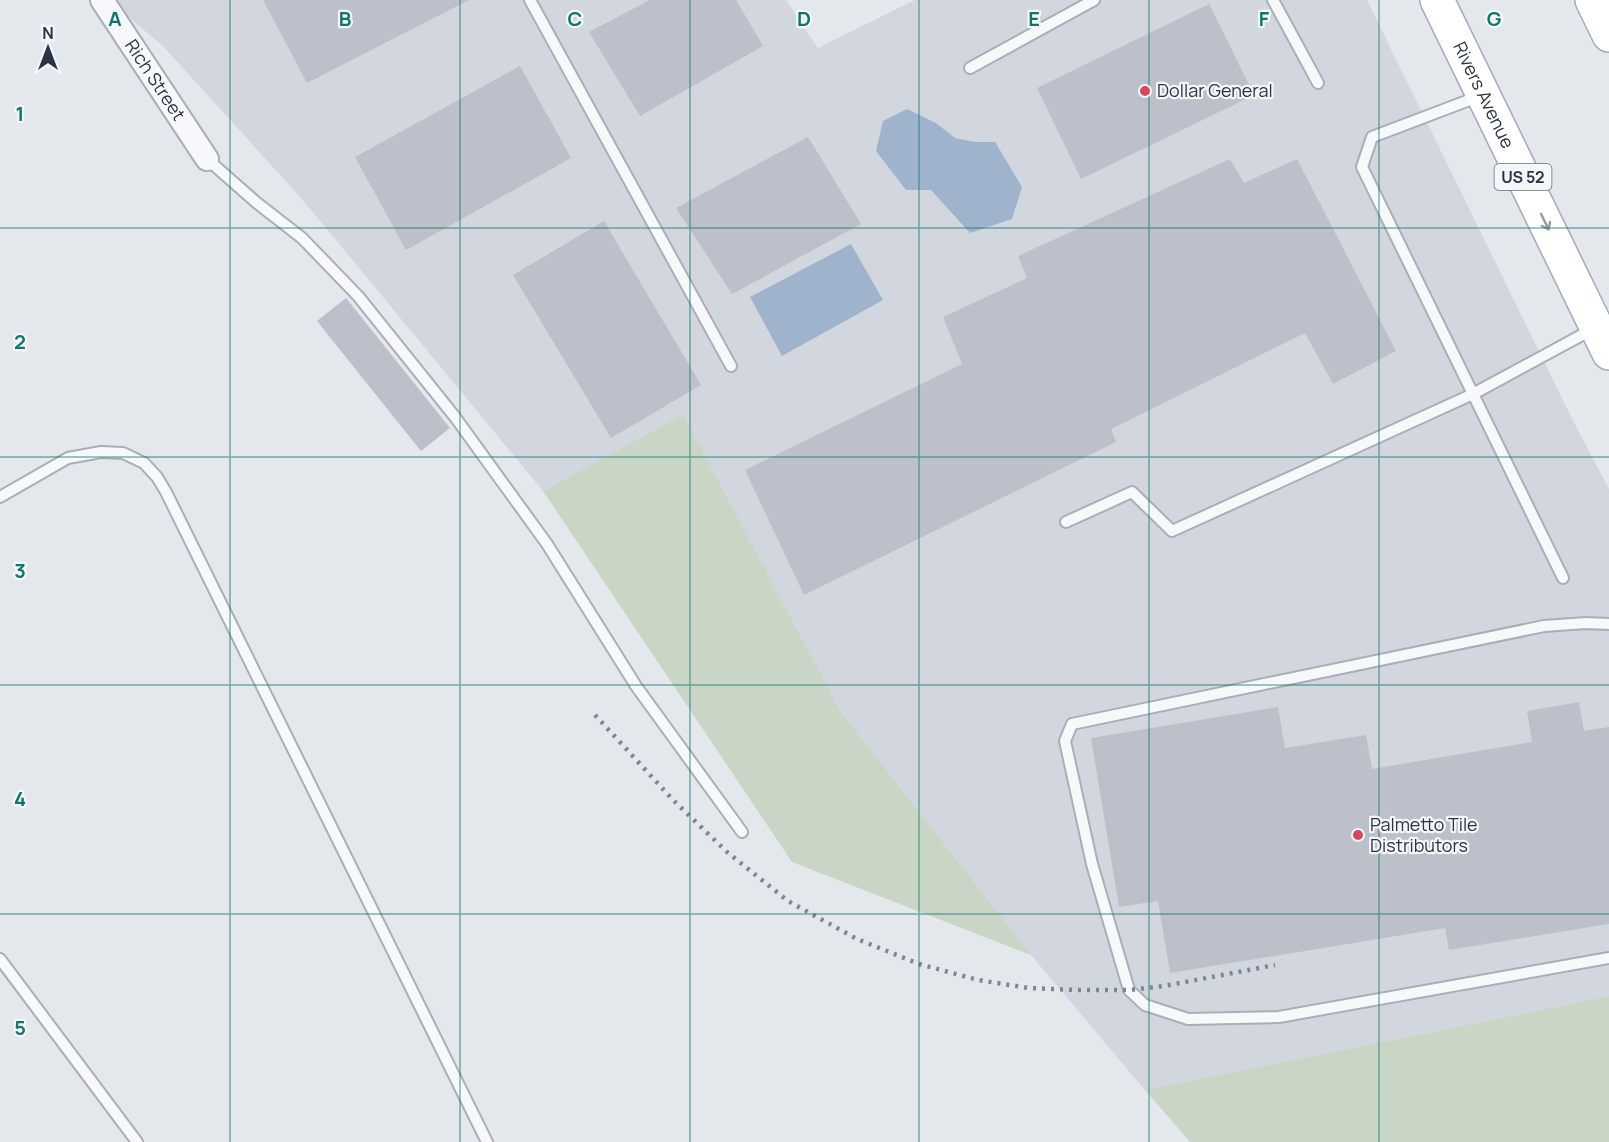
<svg xmlns="http://www.w3.org/2000/svg" width="1609" height="1142" font-family="Manrope,sans-serif">
  <style>
    .built { fill: #d2d6de }
    .green { fill: #c9d6c5 }
    .water { fill: #9fb4cc }
    .building { fill: #bbc0ca }
    .lines { fill: none; stroke-linecap: round; stroke-linejoin: round }
    .service-casing { stroke: #a9aeb7; stroke-width: 14 }
    .minor-casing { stroke: #a9aeb7; stroke-width: 26 }
    .primary-casing { stroke: #a3abb8; stroke-width: 36 }
    .service { stroke: #f7f8fa; stroke-width: 10 }
    .minor { stroke: #f7f8fa; stroke-width: 22 }
    .primary { stroke: #fff; stroke-width: 33 }
    .rail { stroke: #7d8696; stroke-width: 4.5; stroke-dasharray: 3 6; stroke-linecap: butt }
    .oneway { stroke: #959aa2 }
    .grid { fill: none; stroke: #0f766e; stroke-width: 1.5; stroke-opacity: 0.55 }
    .poi-dot { fill: #d1495b; stroke: #f4f6f9; stroke-width: 2 }
    .labels { text-anchor: middle; stroke-width: 4.5; stroke-linejoin: round; paint-order: stroke }
    .shield { fill: #f4f6f9; stroke: #676e7b; stroke-width: 1.5 }
    .shield-label { font-size: 16px; font-weight: bold; fill: #2b3445 }
    .street-label { font-size: 18px; fill: #2b3445; stroke: #f4f6f9 }
    .poi-label { font-size: 18px; fill: #2b3445; stroke: #f4f6f9; text-anchor: start }
    .grid-label { font-size: 20px; text-anchor: middle; font-weight: bold; fill: #0f766e; stroke: #f4f6f9; stroke-width: 4.5; stroke-linejoin: round; paint-order: stroke }
  </style>
  <rect width="100%" height="100%" fill="#e4e7ec"/>
  <path class="built" d="M108 0H786L818 48 915 0H1367L1574 423 1609 489V996L1145 1090 1031 955 841 712 683 416 543 491 303 200 162 45Z"/>
  <path class="green" d="M683 415 841 712 1031 955 792 862 543 491Z
    M1609 996V1142H1190L1145 1090Z"/>
  <path class="water" d="M907 109 936 123 955 138 975 142H995L1022 187 1012 219 970 233 931 190H906L876 151 883 121Z
    M851 244 883 300 782 356 750 297Z"/>
  <path class="building" d="M263 0H469L307 83Z
    M650 0H736L763 46 640 116 589 32Z
    M1209 4 1254 95 1081 179 1037 88Z
    M520 66 571 158 406 250 355 157Z
    M808 137 861 224 732 294 676 208Z
    M1230 159 1244 183 1297 159 1396 351 1333 384 1305 333 1111 429 1116 442 804 595 745 470 962 364 943 317 1027 278 1018 256Z
    M604 221 701 385 611 438 513 275Z
    M346 298 450 428 421 451 317 321Z
    M1579 702 1584 731 1609 727V924L1449 950 1445 928 1170 973 1158 901 1119 907 1091 738 1278 707 1285 748 1366 735 1372 769 1532 742 1527 711Z"/>
  <g class="lines">
    <g class="service-casing">
      <path id="service" d="M530 0 731 366
        M1273 0 1318 83
        M970 68 1094 0
        M1480 96 1372 137 1362 167 1563 578
        M207 159 257 203 302 238 358 296 455 417 547 544 636 686 742 832
        M0 497 68 458 101 452 123 453 144 463 157 477 166 492 487 1142
        M1066 522 1132 492 1172 531 1473 394 1593 329
        M1609 624 1586 623 1544 626 1072 724 1065 741 1092 864 1129 990 1145 1005 1188 1019 1279 1017 1609 958
        M0 959 137 1142"/>
    </g>
    <g class="minor-casing">
      <g id="minor">
        <path id="s1" d="M102 0 207 159"/>
      </g>
    </g>
    <g class="primary-casing">
      <g id="primary">
        <path id="s2" d="M1437 0 1609 353"/>
        <path d="M1592 0 1609 35"/>
      </g>
    </g>
    <use href="#service" class="service"/>
    <use href="#minor" class="minor"/>
    <use href="#primary" class="primary"/>
    <path class="rail" d="M595 715 674 801 727 852 788 901 857 939 919 964 978 980 1029 988 1077 990H1129L1164 986 1275 965"/>
  </g>
  <defs><path id="oneway-shaft" d="M-6 0H5M1.5-3L5.5 0L1.5 3" fill="none" stroke-width="1.6" stroke-linecap="round" stroke-linejoin="round" transform="scale(1.5)"/></defs>
  <use class="oneway" href="#oneway-shaft" transform="translate(1545 222) rotate(64)"/>
  <path class="grid" d="M230 0V1142M460 0V1142M690 0V1142M919 0V1142M1149 0V1142M1379 0V1142M0 228H1609M0 457H1609M0 685H1609M0 914H1609"/>
  <g class="poi-dot">
    <circle cx="1145" cy="91" r="6"/>
    <circle cx="1358" cy="835" r="6"/>
  </g>
  <g class="labels">
    <rect class="shield" x="1494.5" y="164" width="57" height="26" rx="4.5"/>
    <g class="shield-label">
      <text x="1523" y="183">US 52</text>
    </g>
    <g class="street-label">
      <text dy="6" stroke="none"><textPath href="#s1" startOffset="96">Rich Street</textPath></text>
      <text dy="6" stroke="none"><textPath href="#s2" startOffset="106">Rivers Avenue</textPath></text>
    </g>
    <g class="poi-label">
      <text x="1157" y="97">Dollar General</text>
      <text x="1370" y="831">Palmetto Tile<tspan x="1370" dy="21">Distributors</tspan></text>
    </g>
  </g>
  <g class="grid-label">
    <text x="115" y="26">A</text>
    <text x="345" y="26">B</text>
    <text x="575" y="26">C</text>
    <text x="804" y="26">D</text>
    <text x="1034" y="26">E</text>
    <text x="1264" y="26">F</text>
    <text x="1494" y="26">G</text>
    <text x="20" y="121">1</text>
    <text x="20" y="349">2</text>
    <text x="20" y="578">3</text>
    <text x="20" y="806">4</text>
    <text x="20" y="1035">5</text>
  </g>
  <g transform="translate(48 48)" stroke="#f4f6f9" stroke-width="4.5" paint-order="stroke">
  <path d="M0-4.5L10 22L0 15L-10 22Z" fill="#2b3445"/>
  <text y="-9" font-size="16" font-weight="bold" text-anchor="middle" fill="#2b3445">N</text>
  </g>
</svg>
